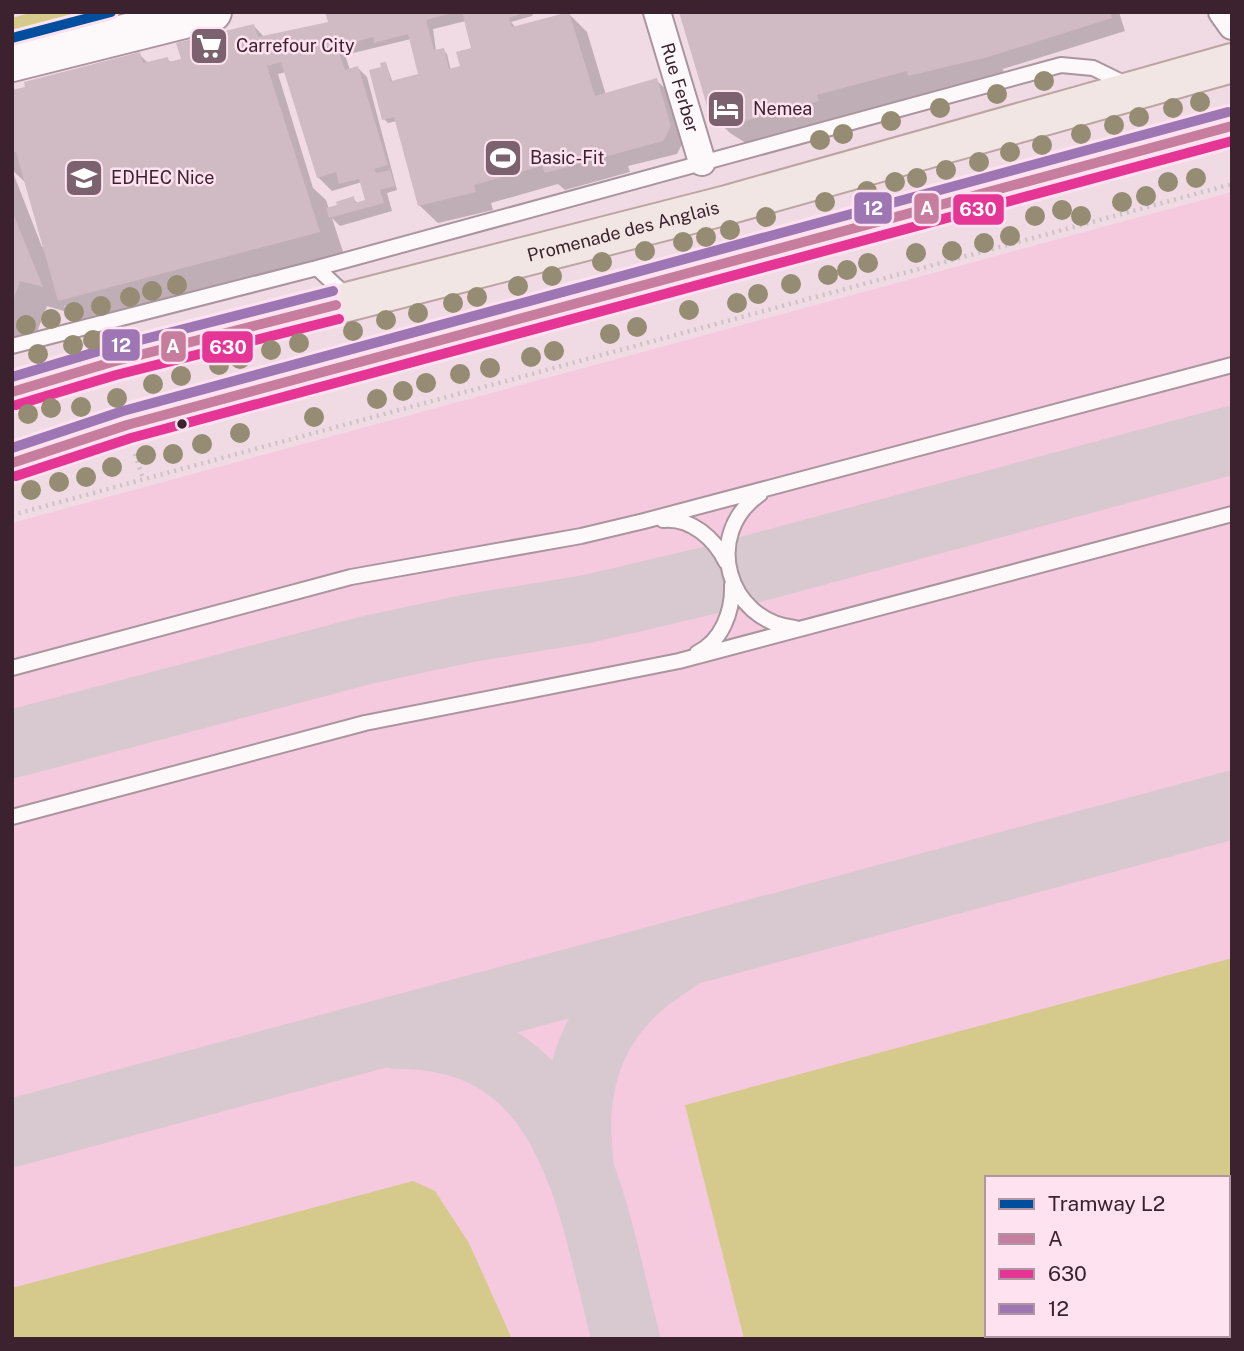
<svg xmlns="http://www.w3.org/2000/svg" width="1244" height="1351" font-family="'Public Sans',sans-serif">
  <style>
    .built { fill: #f6cade; fill-rule: evenodd }
    .green { fill: #d5ca8b; fill-rule: evenodd }
    .shadow { fill: #0003; fill-rule: evenodd }
    .lines { fill: none; stroke-linecap: round; stroke-linejoin: round }
    .taxiway { stroke: #d7c9cf; stroke-width: 68 }
    .building { fill: #d0bac4 }
    .lane-casing { stroke: #aa959f; stroke-width: 18 }
    .street-casing { stroke: #aa959f; stroke-width: 30 }
    .secondary-casing { stroke: #aa959f; stroke-width: 42 }
    .primary-casing { stroke: #bca4a3; stroke-width: 42 }
    .path { stroke: #cbc2c6; stroke-width: 4.5; stroke-dasharray: 2 5; stroke-linecap: butt }
    .lane { stroke: #fdf9fb; stroke-width: 14 }
    .street { stroke: #fdf9fb; stroke-width: 26 }
    .secondary { stroke: #fdf9fb; stroke-width: 38 }
    .primary { stroke: #f1e6e3; stroke-width: 38 }
    .bus-1-casing { stroke: #fee2ef; stroke-width: 16 }
    .bus-2-casing { stroke: #fee2ef; stroke-width: 16 }
    .bus-3-casing { stroke: #fee2ef; stroke-width: 16 }
    .bus-1 { stroke: #c77e9e; stroke-width: 10 }
    .bus-2 { stroke: #e63695; stroke-width: 10 }
    .bus-3 { stroke: #9e76b3; stroke-width: 10 }
    .tram-1-casing { stroke: #fee2ef; stroke-width: 16 }
    .tram-1 { stroke: #004f9f; stroke-width: 10 }
    .tree { fill: #968c74 }
    .bus-dot { fill: #3c222f; stroke: #fee2ef; stroke-width: 2.5 }
    .labels { text-anchor: middle; stroke-width: 5; stroke-linejoin: round; paint-order: stroke }
    .poi-label { font-size: 18px; fill: #3c222f; stroke: #fee2ef; text-anchor: start }
    .street-label { font-size: 18px; fill: #3c222f; stroke: #fee2ef }
    .line-badge { stroke: #fee2ef; stroke-width: 2.5 }
    .badge-label { font-size: 19px; text-anchor: middle; font-weight: bold; fill: #fff }
  </style>
  <rect width="100%" height="100%" fill="#f0dae4"/>
  <path class="built" d="M1232 192V1339H12V523ZM987 1178H1228V1335H987Z"/>
  <path class="green" d="M33 12H134L12 43V18Z
    M1232 958V1339H744L685 1105ZM987 1178H1228V1335H987Z
    M413 1181 435 1191 469 1243 512 1339H12V1288Z"/>
  <path class="shadow" d="M327 12H534L532 16 511 22 516 28 569 14 587 32 606 95 656 80 670 93 684 140 677 154 628 166 630 172 565 190 558 184 491 203 493 210 438 223 419 205 397 121 388 123 384 119 386 64 393 83 421 76 411 39 345 55 350 70 358 68 367 77 397 190 387 193 392 211 340 226 332 218 345 258 86 326 64 305 67 312 47 306 37 332 26 343 12 348V170L42 247 44 246 25 182 12 170V99L139 54 148 63 167 59 172 63 254 26 265 38 330 23ZM466 21 473 49 464 68 451 71 447 54 443 50 436 51 433 29ZM286 72 318 177 332 191 362 182 367 201 358 204 353 198 329 209 326 200 313 188 278 74Z
    M681 12H1119L1125 31 1003 69 1004 74 962 84 965 94 805 137 797 129 746 143 730 133 712 115Z"/>
  <g class="lines">
    <path class="taxiway" d="M12 744 367 650 470 628 587 609 711 580 1232 440
      M396 1035C574 1033 591 1206 626 1339
      M12 1133 1232 805
      M580 1166C568 1077 595 1007 674 960"/>
  </g>
  <path class="building" d="M325 12H455L426 20 434 50 444 48 449 69 460 66 456 52 471 48 462 12H527L509 18 512 27 569 12 595 96 657 78 671 126 663 141 545 173 542 166 474 185 476 192 418 206 394 117 382 120 369 70 381 67 380 63 386 62 391 81 418 74 408 34 374 43 373 37 337 47 345 70 358 66 388 165 374 169 376 173 390 170 395 186 380 190 384 203 329 218 326 208 337 205 336 202 354 196 355 203 365 200 359 179 339 184 336 172 317 178 281 62 267 66 320 232 58 301 16 152 12 153V90L25 87 24 82 140 52 143 63 168 57 169 62 181 59 176 43 254 24 258 37 328 22Z
    M679 12H1110L1112 18 988 57 908 76 907 71 817 95 819 101 727 126 710 116Z
    M12 211 43 287 20 281 12 304Z"/>
  <g class="lines">
    <g class="lane-casing">
      <path id="lane" d="M317 268 348 297
        M12 346 317 268 1061 65 1093 68 1128 85
        M760 494C702 534 727 621 795 628
        M663 520C691 517 715 539 726 562
        M697 653C722 641 733 611 732 585
        M12 668 351 577 581 536 644 521 1232 365
        M12 817 365 723 679 661 1232 514"/>
    </g>
    <g class="street-casing">
      <g id="street">
        <path id="s1" d="M657 12 702 162"/>
        <path d="M1222 12 1232 26"/>
      </g>
    </g>
    <g class="secondary-casing">
      <path id="secondary" d="M12 62 212 12"/>
    </g>
    <g class="primary-casing">
      <g id="primary">
        <path id="s2" d="M12 392 112 362 727 205 1232 63"/>
        <path d="M12 463 127 425 1232 126"/>
      </g>
    </g>
    <path class="path" d="M135 454 143 479
      M12 515 1232 184"/>
    <use href="#lane" class="lane"/>
    <use href="#street" class="street"/>
    <use href="#secondary" class="secondary"/>
    <use href="#primary" class="primary"/>
    <g class="bus-1-casing">
      <path id="bus-1" d="M12 392 112 362 336 305
        M12 463 127 425 1232 126"/>
    </g>
    <g class="bus-2-casing">
      <path id="bus-2" d="M16 405 116 375 339 319
        M16 476 131 438 1232 141"/>
    </g>
    <g class="bus-3-casing">
      <path id="bus-3" d="M12 377 109 348 333 291
        M12 448 123 411 1228 112"/>
    </g>
    <use href="#bus-1" class="bus-1"/>
    <use href="#bus-2" class="bus-2"/>
    <use href="#bus-3" class="bus-3"/>
    <g class="tram-1-casing">
      <path id="tram-1" d="M12 38 111 12"/>
    </g>
    <use href="#tram-1" class="tram-1"/>
  </g>
  <g class="tree">
    <circle cx="1044" cy="81" r="10"/>
    <circle cx="997" cy="94" r="10"/>
    <circle cx="1200" cy="102" r="10"/>
    <circle cx="940" cy="108" r="10"/>
    <circle cx="1173" cy="108" r="10"/>
    <circle cx="1139" cy="117" r="10"/>
    <circle cx="891" cy="121" r="10"/>
    <circle cx="1114" cy="125" r="10"/>
    <circle cx="843" cy="134" r="10"/>
    <circle cx="1081" cy="134" r="10"/>
    <circle cx="820" cy="140" r="10"/>
    <circle cx="1042" cy="145" r="10"/>
    <circle cx="1010" cy="152" r="10"/>
    <circle cx="979" cy="162" r="10"/>
    <circle cx="946" cy="170" r="10"/>
    <circle cx="917" cy="178" r="10"/>
    <circle cx="1196" cy="178" r="10"/>
    <circle cx="895" cy="182" r="10"/>
    <circle cx="1168" cy="182" r="10"/>
    <circle cx="867" cy="191" r="10"/>
    <circle cx="1146" cy="196" r="10"/>
    <circle cx="825" cy="202" r="10"/>
    <circle cx="1122" cy="202" r="10"/>
    <circle cx="1062" cy="210" r="10"/>
    <circle cx="1035" cy="216" r="10"/>
    <circle cx="1081" cy="216" r="10"/>
    <circle cx="766" cy="217" r="10"/>
    <circle cx="730" cy="230" r="10"/>
    <circle cx="1010" cy="236" r="10"/>
    <circle cx="706" cy="237" r="10"/>
    <circle cx="683" cy="242" r="10"/>
    <circle cx="984" cy="243" r="10"/>
    <circle cx="645" cy="251" r="10"/>
    <circle cx="952" cy="251" r="10"/>
    <circle cx="916" cy="253" r="10"/>
    <circle cx="602" cy="262" r="10"/>
    <circle cx="868" cy="263" r="10"/>
    <circle cx="847" cy="270" r="10"/>
    <circle cx="828" cy="275" r="10"/>
    <circle cx="552" cy="276" r="10"/>
    <circle cx="791" cy="284" r="10"/>
    <circle cx="177" cy="285" r="10"/>
    <circle cx="518" cy="286" r="10"/>
    <circle cx="152" cy="291" r="10"/>
    <circle cx="758" cy="294" r="10"/>
    <circle cx="130" cy="297" r="10"/>
    <circle cx="477" cy="297" r="10"/>
    <circle cx="453" cy="303" r="10"/>
    <circle cx="737" cy="303" r="10"/>
    <circle cx="101" cy="306" r="10"/>
    <circle cx="689" cy="310" r="10"/>
    <circle cx="74" cy="312" r="10"/>
    <circle cx="418" cy="313" r="10"/>
    <circle cx="51" cy="319" r="10"/>
    <circle cx="386" cy="320" r="10"/>
    <circle cx="26" cy="325" r="10"/>
    <circle cx="637" cy="327" r="10"/>
    <circle cx="353" cy="331" r="10"/>
    <circle cx="610" cy="334" r="10"/>
    <circle cx="93" cy="340" r="10"/>
    <circle cx="299" cy="343" r="10"/>
    <circle cx="73" cy="345" r="10"/>
    <circle cx="271" cy="350" r="10"/>
    <circle cx="554" cy="351" r="10"/>
    <circle cx="38" cy="354" r="10"/>
    <circle cx="531" cy="357" r="10"/>
    <circle cx="240" cy="359" r="10"/>
    <circle cx="219" cy="365" r="10"/>
    <circle cx="490" cy="368" r="10"/>
    <circle cx="460" cy="374" r="10"/>
    <circle cx="181" cy="376" r="10"/>
    <circle cx="426" cy="383" r="10"/>
    <circle cx="153" cy="384" r="10"/>
    <circle cx="403" cy="391" r="10"/>
    <circle cx="117" cy="398" r="10"/>
    <circle cx="377" cy="399" r="10"/>
    <circle cx="81" cy="407" r="10"/>
    <circle cx="51" cy="408" r="10"/>
    <circle cx="28" cy="414" r="10"/>
    <circle cx="314" cy="417" r="10"/>
    <circle cx="240" cy="433" r="10"/>
    <circle cx="202" cy="444" r="10"/>
    <circle cx="173" cy="454" r="10"/>
    <circle cx="146" cy="455" r="10"/>
    <circle cx="112" cy="467" r="10"/>
    <circle cx="86" cy="477" r="10"/>
    <circle cx="59" cy="482" r="10"/>
    <circle cx="31" cy="490" r="10"/>
  </g>
  <defs>
    <g id="supermarket-square" transform="scale(2.0125)"><rect x="-9" y="-9" width="18" height="18" rx="4" fill="#7b626e" stroke="#fee2ef"/><path d="M-6-5.5h2.5l.6 2H6L4.5 2H-2.5L-4.4-4H-6ZM-1.5 3.2a1.3 1.3 0 1 0 .1 0ZM3 3.2a1.3 1.3 0 1 0 .1 0Z" fill="#fff"/></g>
    <g id="hotel-square" transform="scale(2.0125)"><rect x="-9" y="-9" width="18" height="18" rx="4" fill="#7b626e" stroke="#fee2ef"/><path d="M-6-4.5h1.5V1H6V5H4.5V3h-9V5H-6ZM-4 0a1.8 1.8 0 1 1 3.6 0ZM.5 0V-2.5h3Q6-2.5 6 0Z" fill="#fff"/></g>
    <g id="stadium-square" transform="scale(2.0125)"><rect x="-9" y="-9" width="18" height="18" rx="4" fill="#7b626e" stroke="#fee2ef"/><path d="M0-5a6.5 5 0 1 0 0 10a6.5 5 0 1 0 0-10ZM-3.5-1.8h7v3.6h-7Z" fill="#fff"/></g>
    <g id="university-square" transform="scale(2.0125)"><rect x="-9" y="-9" width="18" height="18" rx="4" fill="#7b626e" stroke="#fee2ef"/><path d="M0-5L7-2L0 1L-7-2ZM-4 1L0 2.5L4 1V4Q0 6-4 4Z" fill="#fff"/></g>
  </defs>
  <g fill-rule="evenodd">
    <use href="#supermarket-square" x="209" y="46"/>
    <use href="#hotel-square" x="726" y="109"/>
    <use href="#stadium-square" x="503" y="158"/>
    <use href="#university-square" x="84" y="178"/>
  </g>
  <circle class="bus-dot" cx="182" cy="424" r="6"/>
  <g class="labels">
    <g class="poi-label">
      <text x="236" y="52">Carrefour City</text>
      <text x="753" y="115">Nemea</text>
      <text x="530" y="164">Basic-Fit</text>
      <text x="111" y="184">EDHEC Nice</text>
    </g>
    <g class="street-label">
      <text dy="6" stroke="none"><textPath href="#s1" startOffset="79">Rue Ferber</textPath></text>
      <text dy="6" stroke="none"><textPath href="#s2" startOffset="632">Promenade des Anglais</textPath></text>
    </g>
  </g>
  <g class="line-badge">
    <rect x="853" y="191" width="40" height="34" rx="7" fill="#9e76b3"/>
    <rect x="913" y="192" width="27" height="33" rx="7" fill="#c77e9e"/>
    <rect x="952" y="193" width="53" height="33" rx="7" fill="#e63695"/>
    <rect x="101" y="328" width="40" height="34" rx="7" fill="#9e76b3"/>
    <rect x="160" y="330" width="27" height="33" rx="7" fill="#c77e9e"/>
    <rect x="201" y="330" width="53" height="34" rx="7" fill="#e63695"/>
  </g>
  <g class="badge-label">
    <text x="873" y="215">12</text>
    <text x="927" y="215">A</text>
    <text x="978" y="216">630</text>
    <text x="121" y="352">12</text>
    <text x="173" y="353">A</text>
    <text x="228" y="354">630</text>
  </g>
  <rect width="1244" height="1351" fill="none" stroke="#3c222f" stroke-width="28"/>
  <rect x="985" y="1176" width="245" height="161" fill="#fee2ef" stroke="#b095a2" stroke-width="2"/>
  <rect x="999" y="1199" width="35" height="10" fill="#004f9f" stroke="#b095a2" stroke-width="2"/>
  <text x="1048" y="1211" font-size="21" fill="#3c222f">Tramway L2</text>
  <rect x="999" y="1234" width="35" height="10" fill="#c77e9e" stroke="#b095a2" stroke-width="2"/>
  <text x="1048" y="1246" font-size="21" fill="#3c222f">A</text>
  <rect x="999" y="1269" width="35" height="10" fill="#e63695" stroke="#b095a2" stroke-width="2"/>
  <text x="1048" y="1281" font-size="21" fill="#3c222f">630</text>
  <rect x="999" y="1304" width="35" height="10" fill="#9e76b3" stroke="#b095a2" stroke-width="2"/>
  <text x="1048" y="1316" font-size="21" fill="#3c222f">12</text>
</svg>
